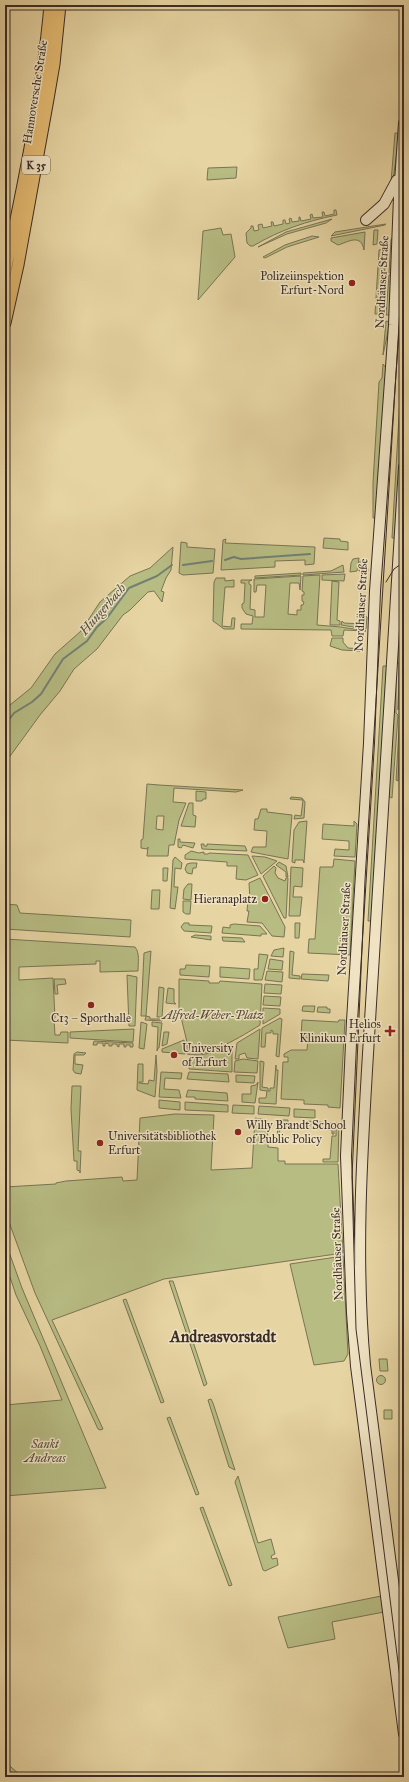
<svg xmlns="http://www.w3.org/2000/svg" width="409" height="1782" font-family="'IM FELL Great Primer',serif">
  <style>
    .green { fill: #b7bc83; stroke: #797454; fill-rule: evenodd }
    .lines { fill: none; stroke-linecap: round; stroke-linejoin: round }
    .stream { stroke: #728074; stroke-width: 2 }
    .secondary-casing { stroke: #3b2c26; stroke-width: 12 }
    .trunk-casing { stroke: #3b2c26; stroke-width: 13 }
    .secondary { stroke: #efe3c3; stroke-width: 10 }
    .trunk { stroke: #e3ba71; stroke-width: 11 }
    .tram { stroke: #3b2c26; stroke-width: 1 }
    .poi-dot { fill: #8f2418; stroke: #efe3c3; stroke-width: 1.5 }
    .labels { text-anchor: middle; stroke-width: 3; stroke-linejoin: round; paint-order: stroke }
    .shield { fill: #efe3c3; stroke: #716355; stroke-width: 1 }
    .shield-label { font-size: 11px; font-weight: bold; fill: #3b2c26 }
    .street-label { font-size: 12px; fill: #3b2c26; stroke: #efe3c3 }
    .poi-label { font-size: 12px; fill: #3b2c26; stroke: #efe3c3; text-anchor: end }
    .park-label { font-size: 12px; font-style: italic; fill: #544939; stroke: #efe3c3 }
    .water-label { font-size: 13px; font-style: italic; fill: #4d4840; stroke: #efe3c3 }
    .district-label { font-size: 16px; font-weight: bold; fill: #3b2c26; stroke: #efe3c3 }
  </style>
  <rect width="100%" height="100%" fill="#e6d4a2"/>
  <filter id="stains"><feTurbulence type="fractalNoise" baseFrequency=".005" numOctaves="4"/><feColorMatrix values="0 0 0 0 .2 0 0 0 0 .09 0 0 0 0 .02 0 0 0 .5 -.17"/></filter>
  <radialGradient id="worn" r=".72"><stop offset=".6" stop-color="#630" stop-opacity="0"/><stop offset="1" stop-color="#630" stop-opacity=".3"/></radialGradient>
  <path class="green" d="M395 133H399L393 182H391Z
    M237 167 236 178 207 180 208 168Z
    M334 210H336L337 215C307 221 280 230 253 246H250L247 243 246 233 251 228V226H253L254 231 259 230 258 225 262 224 263 228 272 226 271 222H273L274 226 283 224V220H285L286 224 290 223 289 219 291 218 292 222 299 221V217H300L301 221 311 219 310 215 312 214 313 218 323 217 322 212H324L325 216 334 214Z
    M332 219 326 223 287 234 258 247 286 232Z
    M386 224 385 225 331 236 335 232Z
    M221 228 223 235 231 234 235 257 198 300 203 231Z
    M374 230H378L377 244 373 245Z
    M365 232 364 250C361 233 348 242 338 245L331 241V238Z
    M312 236 319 237 287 247 265 258 263 257 285 245Z
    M393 236 391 273H389L391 240Z
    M386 249 382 314H375L379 250Z
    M389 275H391L390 283H392L389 315H386Z
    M386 321 390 322 383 355Z
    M404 329V398L397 538H392Z
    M383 364 386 368 376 518H373V483L379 382 382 378Z
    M324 538 340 539V541L348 542V550L323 548Z
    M226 539 225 543 315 547 314 564 305 565V560L275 561V567L221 570 223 540Z
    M181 542 187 543V547L215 549 213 573 183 575 179 573Z
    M173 547 171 570 166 578 161 591 164 592 162 602 154 591 148 592 130 610 123 615 97 649 74 669 60 691 40 715 5 763V709L31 688 55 654 81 631 100 602 130 576 150 568Z
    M359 558 357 571 350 572 351 563 353 559Z
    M360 561 367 562 368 571H359Z
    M343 565 344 572 303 575V573L331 571Z
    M301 573V575L255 578V576Z
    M345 574 344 581 322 580V575Z
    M320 575 317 625 341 627 366 631 344 630 343 636H332L331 630 241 629V624H252L253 616 246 614 242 608V604L244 603 245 583H241V580H252L249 581V584L251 585 250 609 255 610V617H264L266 585H257L256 592H254V579L301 576 300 590 299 583H290L288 614 297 615V610H301V605H303L304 602 302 601V595H304V592L302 591 303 576Z
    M216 578H225V581L234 580V587H225L222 626 231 627 232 618H235L234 629H224L213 621 214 582Z
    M332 581 339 582 337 620 340 621V625H330Z
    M400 598 402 599 398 710 399 663 396 662Z
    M363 616 367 617 366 629 341 625 342 621 344 623 362 624Z
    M332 638H343V642L348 648 361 649 360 651 342 650 330 646Z
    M404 647 398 781 396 780Z
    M383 666H387L385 726 373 921H368Z
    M396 672V713L398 715 392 798 388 796Z
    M147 784 159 785 243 790 236 792 174 788 173 802 186 803 179 820 174 845H169L168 856H147L148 847 147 849 141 848V840L143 839ZM157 816H164L163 830 156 829Z
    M196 791 206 792V799H203L202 801H196Z
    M291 797 302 798 305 802 304 818 294 819 295 815 301 816 303 800 290 799Z
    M189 803H193V815L196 816 195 827 181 826Z
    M261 809H267V812L292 815 288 859 251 852 253 847H266L267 831 254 830 255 819H258Z
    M307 821 304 863 303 860H295V863L292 862 294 830 299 822Z
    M354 821 357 824 355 857 334 856 335 849 349 850V841L322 839 323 824 354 826Z
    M178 839H180V842L195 843 193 848 183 845 181 848 178 847Z
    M201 844H204V846H207V844L245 846 247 851 202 849Z
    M191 851 199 853 204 852V854H208L209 853 248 855 258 875 246 880 236 879 237 866H227V862L185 859V855Z
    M252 856 265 857 277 861 261 874Z
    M175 857 182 863 181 869 175 868 174 887H178L175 909 170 908 173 860Z
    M334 859 355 861 350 955 308 953 309 939H315L320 867H333Z
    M279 862 286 866 288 877H286V872L276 865Z
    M191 863H197L196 868H193L192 874 187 873 185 869 187 864Z
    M274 866 276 868 275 873 278 878 285 881 286 878H288L286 918H284L263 876Z
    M291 867 303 868 302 887 294 886 293 897H302L300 916H289Z
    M163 868H168L167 881H163Z
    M260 878 285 927 284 937 272 936 262 923 247 922 249 911H247L248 900H250L249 883Z
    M188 884H192L191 900 183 899 184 889Z
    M152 890H160L159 909H151Z
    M183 901H191L190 914H186L183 912Z
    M5 904 17 905 20 913 131 920 130 937 5 929Z
    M184 923H189V925L212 926 211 933 184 931 181 927Z
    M295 923H300L299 938H295Z
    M234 924 260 926 267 934H261V936L222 933 223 927 230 928V925Z
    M195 935 211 936V940L191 937Z
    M222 937 242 938 245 942 223 941Z
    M5 939 135 947C140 953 138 963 138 971L100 972V961H96V964L19 967V980L53 978 55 1018 51 1019H54L55 1035H60L61 1032H68V1043L5 1040Z
    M284 948 283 957 271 956 274 950Z
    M151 951 146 1016 150 1017V1019H162V1021L145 1020 146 1016H141L144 953Z
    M290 951 294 952 292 975 300 976V979L289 978Z
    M259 954 268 955 262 980H254V969H258Z
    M270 959 283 961 282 970 268 969Z
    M186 965 210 966 209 977 180 975V969H185Z
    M220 967 250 969 249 979 220 977Z
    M267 971 283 972 282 982 265 980Z
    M302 974 329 975 328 981 301 979Z
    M127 975 137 977 135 1026H129Z
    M54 979H65L66 984 57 985 58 994H55Z
    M179 979 209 981V983H219L220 981 262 984 260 1025C244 1035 205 1059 187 1054V1042L179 1009Z
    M265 984 282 985 281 994 264 993Z
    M159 987 164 988 162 1017H157Z
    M168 988 174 989V1002L176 1004 166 1003Z
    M264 996 281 997 280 1006 263 1005Z
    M303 1006H315L314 1012 302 1011Z
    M318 1007H327V1009H330V1013L317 1012Z
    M263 1008 280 1009V1014L263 1024Z
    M280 1018 282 1019 279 1057 276 1056 278 1034H273V1031L271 1030V1033H266L265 1047H261L262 1028Z
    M302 1020 338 1022 339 1020H345L340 1108 328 1107V1105L304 1104V1100L281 1099 283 1062H288V1057H284V1054L291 1050H307L308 1038 301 1037Z
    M141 1022 147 1024 144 1049 139 1048Z
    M152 1022 162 1023 159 1048H158L157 1051 158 1027 152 1026Z
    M134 1029 133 1042 70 1038V1032Z
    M260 1029 258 1059 247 1058 245 1053 239 1055V1059H235L237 1043Z
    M164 1032H169L167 1044 162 1046Z
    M184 1040 185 1054 162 1052V1049Z
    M94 1041 133 1043V1047H130V1045H126V1047H124V1044H119V1047L117 1046V1044H112V1046H109V1044L105 1043V1046H103V1043H97V1045H93Z
    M232 1045V1072L189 1069 190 1057 210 1053Z
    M77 1052 86 1053 84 1055H75V1064L83 1065 81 1074 75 1073 73 1070 74 1054Z
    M156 1055 157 1071 155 1097 137 1090 138 1064H143V1082H139V1083L148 1084 149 1080 154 1081Z
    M243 1059 258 1061 257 1073 234 1072 235 1061Z
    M260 1061 264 1062 262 1087 268 1088V1091H270V1088H274L276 1065V1070H278L276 1104 259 1103V1098H266L267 1091 260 1090Z
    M161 1072 182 1073 181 1079 165 1078 164 1089 179 1090 181 1098 159 1097Z
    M189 1072 228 1074 229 1082 187 1079Z
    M236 1075 255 1076 254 1083 236 1082Z
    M258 1082 255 1103 242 1102V1094H251V1086L256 1085Z
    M72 1086H81L78 1151H81L80 1173V1171L77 1170V1161H74L71 1109Z
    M188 1090 227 1093 228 1101 195 1099V1097H186Z
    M159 1100 180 1102V1110L159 1108Z
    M185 1102 228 1105V1112L185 1110Z
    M233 1105 254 1106V1114L232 1113Z
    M259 1106 290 1108 289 1116 258 1114Z
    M294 1109 315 1110V1118L294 1117Z
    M175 1114 214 1115 211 1170 252 1168 255 1118 267 1120 268 1147 278 1148V1161H285V1164H338L343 1253 164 1279 52 1320 103 1429 100 1430 98 1429 35 1293 5 1211V1187L56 1184V1183L66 1181 122 1177 123 1181 137 1180 140 1118Z
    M280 1120H288L287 1127 280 1126 279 1142H277L278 1123Z
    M307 1121 334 1123V1134H332V1130L307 1128Z
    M336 1123H339L338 1162H323V1159H330L332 1136H336Z
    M5 1241 22 1288 106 1488 5 1496V1405L62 1400 40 1346 16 1295 5 1262Z
    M343 1256 348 1354 344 1361 314 1365 290 1264Z
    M169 1281H173L207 1384 204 1386Z
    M126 1299 164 1402 161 1403 123 1300Z
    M379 1359H387L388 1371H380Z
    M376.5 1380a4.5 4.5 0 1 1 9 0a4.5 4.5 0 1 1-9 0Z
    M211 1399 213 1403 235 1470 229 1467 208 1400Z
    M384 1410H392V1419H384Z
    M170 1417 199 1494 196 1495 167 1418Z
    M238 1476 258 1543 271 1539 275 1554 271 1556 272 1559 277 1558 278 1565 265 1571 263 1570 235 1482Z
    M203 1507 232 1585 229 1586 200 1508Z
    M381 1596 384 1612 332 1622 335 1639 288 1648 278 1617Z
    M5 1762 18 1773 16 1777H5Z"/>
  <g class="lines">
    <path class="stream" d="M225 560 234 557 241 559 310 554
      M183 565 212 561
      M5 725 14 713 32 702 41 694 63 659 87 641 97 627 107 618 129 588 157 576 172 565"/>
    <g class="secondary-casing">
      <path id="secondary" d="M404 123 399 197 394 325 375 591 369 743 352 1021 346 1156 352 1313 356 1366 404 1734
        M366 220 384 204 397 180
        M404 467C394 646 381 825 371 1004 364 1124 354 1245 365 1365L404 1665"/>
    </g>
    <g class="trunk-casing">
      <path id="trunk" d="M5 272C24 183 42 95 50 5
        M5 323 18 265 48 99 54 64 60 5"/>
    </g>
    <use href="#secondary" class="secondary"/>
    <use href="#trunk" class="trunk"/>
    <path class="tram" d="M404 243 365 880 352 1177 356 1329 404 1710
      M386 582 394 569 404 562"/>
  </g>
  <g class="poi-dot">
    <circle cx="352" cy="283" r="4"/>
    <circle cx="265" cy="899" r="4"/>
    <circle cx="91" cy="1005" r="4"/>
    <path d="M388 1025h4v4h4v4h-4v4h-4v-4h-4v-4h4z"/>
    <circle cx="174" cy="1055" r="4"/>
    <circle cx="238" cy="1132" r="4"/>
    <circle cx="100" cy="1143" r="4"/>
  </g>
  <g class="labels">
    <rect class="shield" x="22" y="156" width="28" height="18" rx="3"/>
    <g class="shield-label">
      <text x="36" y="169">K 35</text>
    </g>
    <g class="street-label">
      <text transform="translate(35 92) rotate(-81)" y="4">Hannoversche Straße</text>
      <text transform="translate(382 282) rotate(-87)" y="4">Nordhäuser Straße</text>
      <text transform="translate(361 605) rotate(-87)" y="4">Nordhäuser Straße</text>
      <text transform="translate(344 929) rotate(-87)" y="4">Nordhäuser Straße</text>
      <text transform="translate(337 1254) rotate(-92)" y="4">Nordhäuser Straße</text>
    </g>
    <g class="poi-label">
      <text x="344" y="280">Polizeiinspektion<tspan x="344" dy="14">Erfurt-Nord</tspan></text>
      <text x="257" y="903">Hieranaplatz</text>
      <text x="91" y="1022" text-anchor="middle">C13 – Sporthalle</text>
      <text x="381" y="1028">Helios<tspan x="381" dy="14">Klinikum Erfurt</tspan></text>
      <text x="182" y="1052" text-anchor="start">University<tspan x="182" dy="14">of Erfurt</tspan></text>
      <text x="246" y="1129" text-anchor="start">Willy Brandt School<tspan x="246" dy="14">of Public Policy</tspan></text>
      <text x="108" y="1140" text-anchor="start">Universitätsbibliothek<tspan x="108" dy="14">Erfurt</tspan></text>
    </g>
    <g class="park-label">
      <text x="213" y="1019">Alfred-Weber-Platz</text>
      <text x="45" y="1448">Sankt<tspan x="45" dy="14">Andreas</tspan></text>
    </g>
    <g class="water-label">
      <text transform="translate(102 609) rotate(-49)" y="5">Hungerbach</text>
    </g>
    <g class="district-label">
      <text x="223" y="1342">Andreasvorstadt</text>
    </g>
  </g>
  <rect width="409" height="1782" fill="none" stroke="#e6d4a2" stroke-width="20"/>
  <rect x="6" y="6" width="397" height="1770" fill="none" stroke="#3b2c26" stroke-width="2"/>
  <rect x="10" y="10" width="389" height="1762" fill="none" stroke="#3b2c26"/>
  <rect width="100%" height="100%" filter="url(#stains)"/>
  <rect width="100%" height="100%" fill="url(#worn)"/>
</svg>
